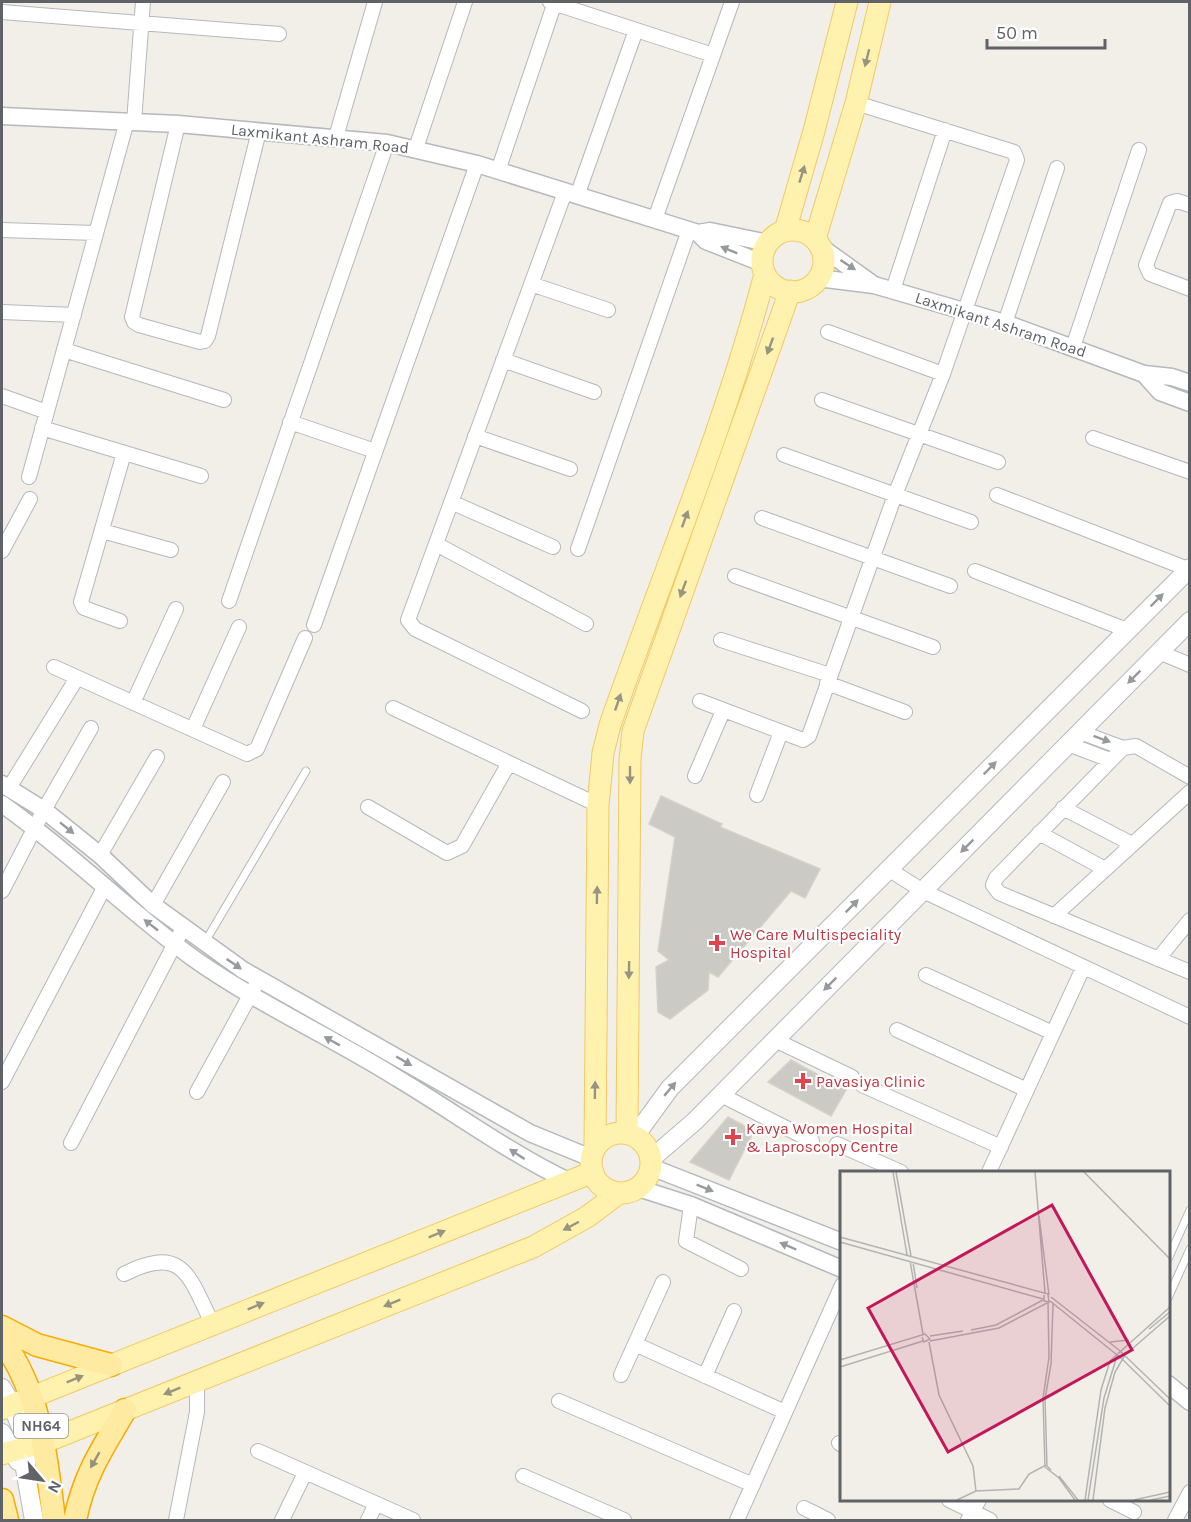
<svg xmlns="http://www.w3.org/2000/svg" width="1191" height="1522" font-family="Karla,sans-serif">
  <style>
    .building { fill: #cccac5; stroke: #d6d1c6; stroke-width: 1.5 }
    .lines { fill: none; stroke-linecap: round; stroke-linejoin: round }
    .service-casing { stroke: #b5b8bc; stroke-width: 9 }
    .minor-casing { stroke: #b5b8bc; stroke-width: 16 }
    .tertiary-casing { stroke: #b5b8bc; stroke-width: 19 }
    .secondary-casing { stroke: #b6babf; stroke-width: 20 }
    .primary-casing { stroke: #f2c960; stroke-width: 23 }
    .trunk-casing { stroke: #f9ab00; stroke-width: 25 }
    .service { stroke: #fff; stroke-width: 7 }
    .minor { stroke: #fff; stroke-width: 14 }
    .tertiary { stroke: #fff; stroke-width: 16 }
    .secondary { stroke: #fff; stroke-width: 18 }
    .primary { stroke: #fff2af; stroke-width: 21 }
    .trunk { stroke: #feeaa1; stroke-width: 22 }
    .oneway { fill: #979581 }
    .oneway2 { fill: #979a9d }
    .oneway3 { fill: #97927c }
    .health-dot { fill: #e0444e; stroke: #fff; stroke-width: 2 }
    .labels { text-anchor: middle; stroke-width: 4.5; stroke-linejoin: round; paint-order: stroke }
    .shield { fill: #fff; stroke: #8f9295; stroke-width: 1.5 }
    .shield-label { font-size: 15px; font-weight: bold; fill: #5f6368 }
    .street-label { font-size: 16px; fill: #5f6368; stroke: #fff }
    .health-label { font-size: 16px; fill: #be3a42; stroke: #fff; text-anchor: start }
    .inset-road { fill: none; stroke: #b3b3b1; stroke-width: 1.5 }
    .view { fill: #c2185b; fill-opacity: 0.15; stroke: #c2185b; stroke-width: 3 }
    .inset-edge { fill: none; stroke: #5f6368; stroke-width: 3 }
  </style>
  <rect width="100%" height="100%" fill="#f1efe8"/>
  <path class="building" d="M661 796 722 824 720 827 820 869 805 898 791 891 718 977 709 972 708 990 670 1019 658 1012 656 967 669 960 658 951 675 837 649 824Z
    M791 1060 846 1090 831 1116 768 1082Z
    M728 1117 754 1131 729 1180 690 1162Z"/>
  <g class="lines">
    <g class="service-casing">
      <path id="service" d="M205 942 306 771
        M1168 1259 1190 1210
        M1168 1298 1190 1249"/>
    </g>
    <g class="minor-casing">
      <path id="minor" d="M550 2 713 55
        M2 12 279 34
        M134 122 143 2
        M178 124 132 317 134 322 139 325 200 342 205 341 208 336 259 131
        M336 137 375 2
        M416 148 465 2
        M498 171 555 2
        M565 192 408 620 415 629 582 711
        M577 196 636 30
        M1190 205 1177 201 1170 203 1146 265 1150 274 1190 289
        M655 219 732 2
        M2 230 96 233
        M531 284 608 310
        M893 290 945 130
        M2 312 74 315
        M1005 323 1057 168
        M828 332 943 374
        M1073 347 1139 150
        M64 350 224 400
        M503 360 594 392
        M2 396 47 412
        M822 400 998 462
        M290 422 375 451
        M42 428 201 476
        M475 436 570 469
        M1093 438 1190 472
        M784 455 971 522
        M29 477 127 121
        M997 495 1188 569
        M451 502 553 547
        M762 518 950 586
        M102 531 171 550
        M436 544 586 624
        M578 549 689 230
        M2 551 30 499
        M975 571 1127 630
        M735 576 933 647
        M229 601 387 143
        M120 621 84 608 81 602 124 453
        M314 625 477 164
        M721 640 830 675
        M1159 652 1190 665
        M54 667 247 754 257 749 305 638
        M827 683 905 712
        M700 701 803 740 809 736 895 495 943 374 1017 160 1014 152 856 103
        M133 703 176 609
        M393 708 598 805
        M193 729 239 627
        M1080 732 1123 748
        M1068 744 1110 760
        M695 776 723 711
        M1190 777 1136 746 1123 748 996 878 993 885 999 893 1190 972
        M9 788 77 678
        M757 795 781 732
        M368 807 447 853 462 846 509 763
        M1063 808 1132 844
        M1039 833 1105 869
        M100 855 157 757
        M888 869 923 891 1190 1017
        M2 891 44 810 91 728
        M153 905 223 782
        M1054 916 1190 792
        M1158 959 1190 920
        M926 975 1053 1033
        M897 1030 1027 1090
        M775 1040 852 1077
        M2 1082 104 888
        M862 1085 1001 1147
        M197 1092 259 979
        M721 1095 812 1141
        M71 1143 183 928
        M837 1144 901 1172
        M989 1172 1083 968
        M691 1205 686 1241 741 1269
        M124 1274C183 1244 189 1276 212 1323
        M635 1344 785 1412
        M621 1375 663 1282
        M705 1376 734 1311
        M559 1401 753 1485
        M839 1443 842 1445
        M258 1451 413 1520
        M523 1476 624 1520
        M949 1500 990 1520
        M1110 1500 1134 1512
        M804 1508 828 1520
        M176 1520 197 1412V1380
        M282 1520 305 1473
        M368 1520 376 1504
        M737 1520 842 1285
        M968 1520 979 1500
        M1175 1520 1190 1492"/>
    </g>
    <g class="tertiary-casing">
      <path id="tertiary" d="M2 116 178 124 387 143 477 164 698 233 706 241 762 263
        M698 233 710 231 768 243
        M821 247 874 285 1005 323 1144 374 1172 377 1190 383
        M818 278 874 285
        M1144 374 1160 392 1190 403
        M2 784 44 810 100 855 153 905 243 970 530 1133 591 1158
        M2 804C69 851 127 910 193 958 258 1004 330 1036 397 1078 454 1112 508 1152 568 1181
        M651 1167 842 1242
        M638 1188 691 1205 842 1269
        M1168 1384 1190 1402"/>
    </g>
    <g class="secondary-casing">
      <path id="secondary" d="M635 1136 670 1088 1190 568
        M651 1159 695 1121 1190 621
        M2 1388 12 1405 29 1447 25 1469 34 1520
        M2 1433 18 1461"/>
    </g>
    <g class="primary-casing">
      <path id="primary" d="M762 261a31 31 0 1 1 62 0a31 31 0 1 1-62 0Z
        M785 231 814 131 847 2
        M815 239 856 103 880 2
        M591 1163a30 30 0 1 1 60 0a30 30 0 1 1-60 0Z
        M627 1133 630 759 633 731 790 291
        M595 1148 598 805 603 753 610 725C662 575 725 427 765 274
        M2 1409 593 1172
        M2 1454 45 1442 533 1247 587 1217 619 1193"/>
    </g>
    <g class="trunk-casing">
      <path id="trunk" d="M2 1327 37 1345 111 1365
        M2 1340C41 1394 46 1456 54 1520
        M2 1500 7 1520
        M75 1520C84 1475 102 1449 125 1410"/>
    </g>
    <use href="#service" class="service"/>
    <use href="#minor" class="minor"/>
    <use href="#tertiary" class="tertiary"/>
    <use href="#secondary" class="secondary"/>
    <use href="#primary" class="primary"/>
    <use href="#trunk" class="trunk"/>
  </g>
  <defs><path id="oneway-solid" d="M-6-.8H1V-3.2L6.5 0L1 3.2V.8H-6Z" transform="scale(1.5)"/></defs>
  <g class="oneway">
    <use href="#oneway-solid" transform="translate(867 58) rotate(104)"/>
    <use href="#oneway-solid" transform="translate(802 174) rotate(-73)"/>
    <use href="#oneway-solid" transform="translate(770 346) rotate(110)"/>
    <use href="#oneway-solid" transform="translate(685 519) rotate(-70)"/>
    <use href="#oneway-solid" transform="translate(683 589) rotate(110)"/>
    <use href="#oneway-solid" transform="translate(618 702) rotate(-71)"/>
    <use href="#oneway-solid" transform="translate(630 775) rotate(90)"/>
    <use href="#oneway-solid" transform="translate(597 895) rotate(-89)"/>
    <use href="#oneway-solid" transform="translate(629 970) rotate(91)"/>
    <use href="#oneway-solid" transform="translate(595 1090) rotate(-89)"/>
    <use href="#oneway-solid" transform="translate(571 1226) rotate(152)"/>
    <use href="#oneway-solid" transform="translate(437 1234) rotate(-22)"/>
    <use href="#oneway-solid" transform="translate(392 1303) rotate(158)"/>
    <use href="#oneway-solid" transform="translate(256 1306) rotate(-22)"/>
    <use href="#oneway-solid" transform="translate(75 1379) rotate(-22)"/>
    <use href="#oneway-solid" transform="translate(172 1391) rotate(158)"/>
  </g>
  <g class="oneway2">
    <use href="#oneway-solid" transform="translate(729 250) rotate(-158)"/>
    <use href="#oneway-solid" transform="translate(848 265) rotate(33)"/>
    <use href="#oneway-solid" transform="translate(1157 600) rotate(-45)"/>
    <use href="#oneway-solid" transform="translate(1134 677) rotate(135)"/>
    <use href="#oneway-solid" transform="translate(1102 739) rotate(20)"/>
    <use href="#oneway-solid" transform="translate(990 768) rotate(-45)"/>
    <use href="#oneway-solid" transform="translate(67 828) rotate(39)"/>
    <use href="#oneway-solid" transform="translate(967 846) rotate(135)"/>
    <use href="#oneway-solid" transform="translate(852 906) rotate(-45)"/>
    <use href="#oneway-solid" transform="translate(151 925) rotate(-142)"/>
    <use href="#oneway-solid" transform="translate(234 964) rotate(34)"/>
    <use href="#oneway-solid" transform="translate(830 984) rotate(135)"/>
    <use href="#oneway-solid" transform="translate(332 1041) rotate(-151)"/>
    <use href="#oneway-solid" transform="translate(404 1061) rotate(30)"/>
    <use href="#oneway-solid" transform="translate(670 1089) rotate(-50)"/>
    <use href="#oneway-solid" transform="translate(517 1154) rotate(-147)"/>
    <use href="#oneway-solid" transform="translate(705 1188) rotate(22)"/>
    <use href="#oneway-solid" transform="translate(788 1246) rotate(-157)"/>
  </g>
  <use class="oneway3" href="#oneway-solid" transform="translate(95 1460) rotate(120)"/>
  <g class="health-dot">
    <path d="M714 934h6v6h6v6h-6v6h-6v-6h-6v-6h6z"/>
    <path d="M800 1072h6v6h6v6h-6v6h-6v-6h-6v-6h6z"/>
    <path d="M730 1128h6v6h6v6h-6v6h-6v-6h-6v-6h6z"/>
  </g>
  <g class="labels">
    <rect class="shield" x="14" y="1414" width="54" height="24" rx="4.5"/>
    <g class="shield-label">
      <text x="41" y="1431">NH64</text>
    </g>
    <g class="street-label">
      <text transform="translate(320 138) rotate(6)" y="6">Laxmikant Ashram Road</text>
      <text transform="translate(1001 324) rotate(18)" y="6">Laxmikant Ashram Road</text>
    </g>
    <g class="health-label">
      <text x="730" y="940">We Care Multispeciality<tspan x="730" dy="18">Hospital</tspan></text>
      <text x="816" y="1087">Pavasiya Clinic</text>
      <text x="746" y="1134">Kavya Women Hospital<tspan x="746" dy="18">&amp; Laproscopy Centre</tspan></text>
    </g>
  </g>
  <g transform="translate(840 1171)">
    <rect width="330" height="330" fill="#f1efe8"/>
    <path class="inset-road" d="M53 1 67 84M56 1 71 85M195 1 205 122M244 1 330 88M199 45 209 124M0 66 208 123 209 131 204 130V124M0 71 203 128M70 90 83 163M73 91 77 117M211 126 279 179 330 228M210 130 282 188 330 235M208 131 209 186 203 227 205 296 219 307 235 329M309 158 330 141M131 159 156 154 203 129M90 165 123 160M90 170 159 157 207 132M89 171 99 224 133 295 136 320 117 329M270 171 289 169M0 189 85 163 90 168 84 171 82 166M0 196 83 170M211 299 207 295 205 228 211 193 213 133M219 305 238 329M136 320 179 318 189 303 206 294M245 329 261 219 270 190 330 136M248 329 264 227 277 185M253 329 265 237 275 201 285 184 330 145M294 329 330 321M311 329 330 325"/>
    <path class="view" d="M212 34 292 179 108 281 28 137Z"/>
    <rect width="330" height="330" class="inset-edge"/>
  </g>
  <rect width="1191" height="1522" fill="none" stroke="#5f6368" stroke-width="6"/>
  <g transform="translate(42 1480) rotate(119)" stroke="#ffffff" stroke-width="4.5" paint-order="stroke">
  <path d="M0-4.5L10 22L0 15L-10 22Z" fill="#5f6368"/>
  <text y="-9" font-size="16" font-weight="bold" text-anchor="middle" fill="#5f6368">N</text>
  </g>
  <path d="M987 39v9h118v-9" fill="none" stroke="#5f6368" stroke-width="3"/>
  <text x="996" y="39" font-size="18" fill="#5f6368" stroke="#ffffff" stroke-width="4.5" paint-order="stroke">50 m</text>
</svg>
